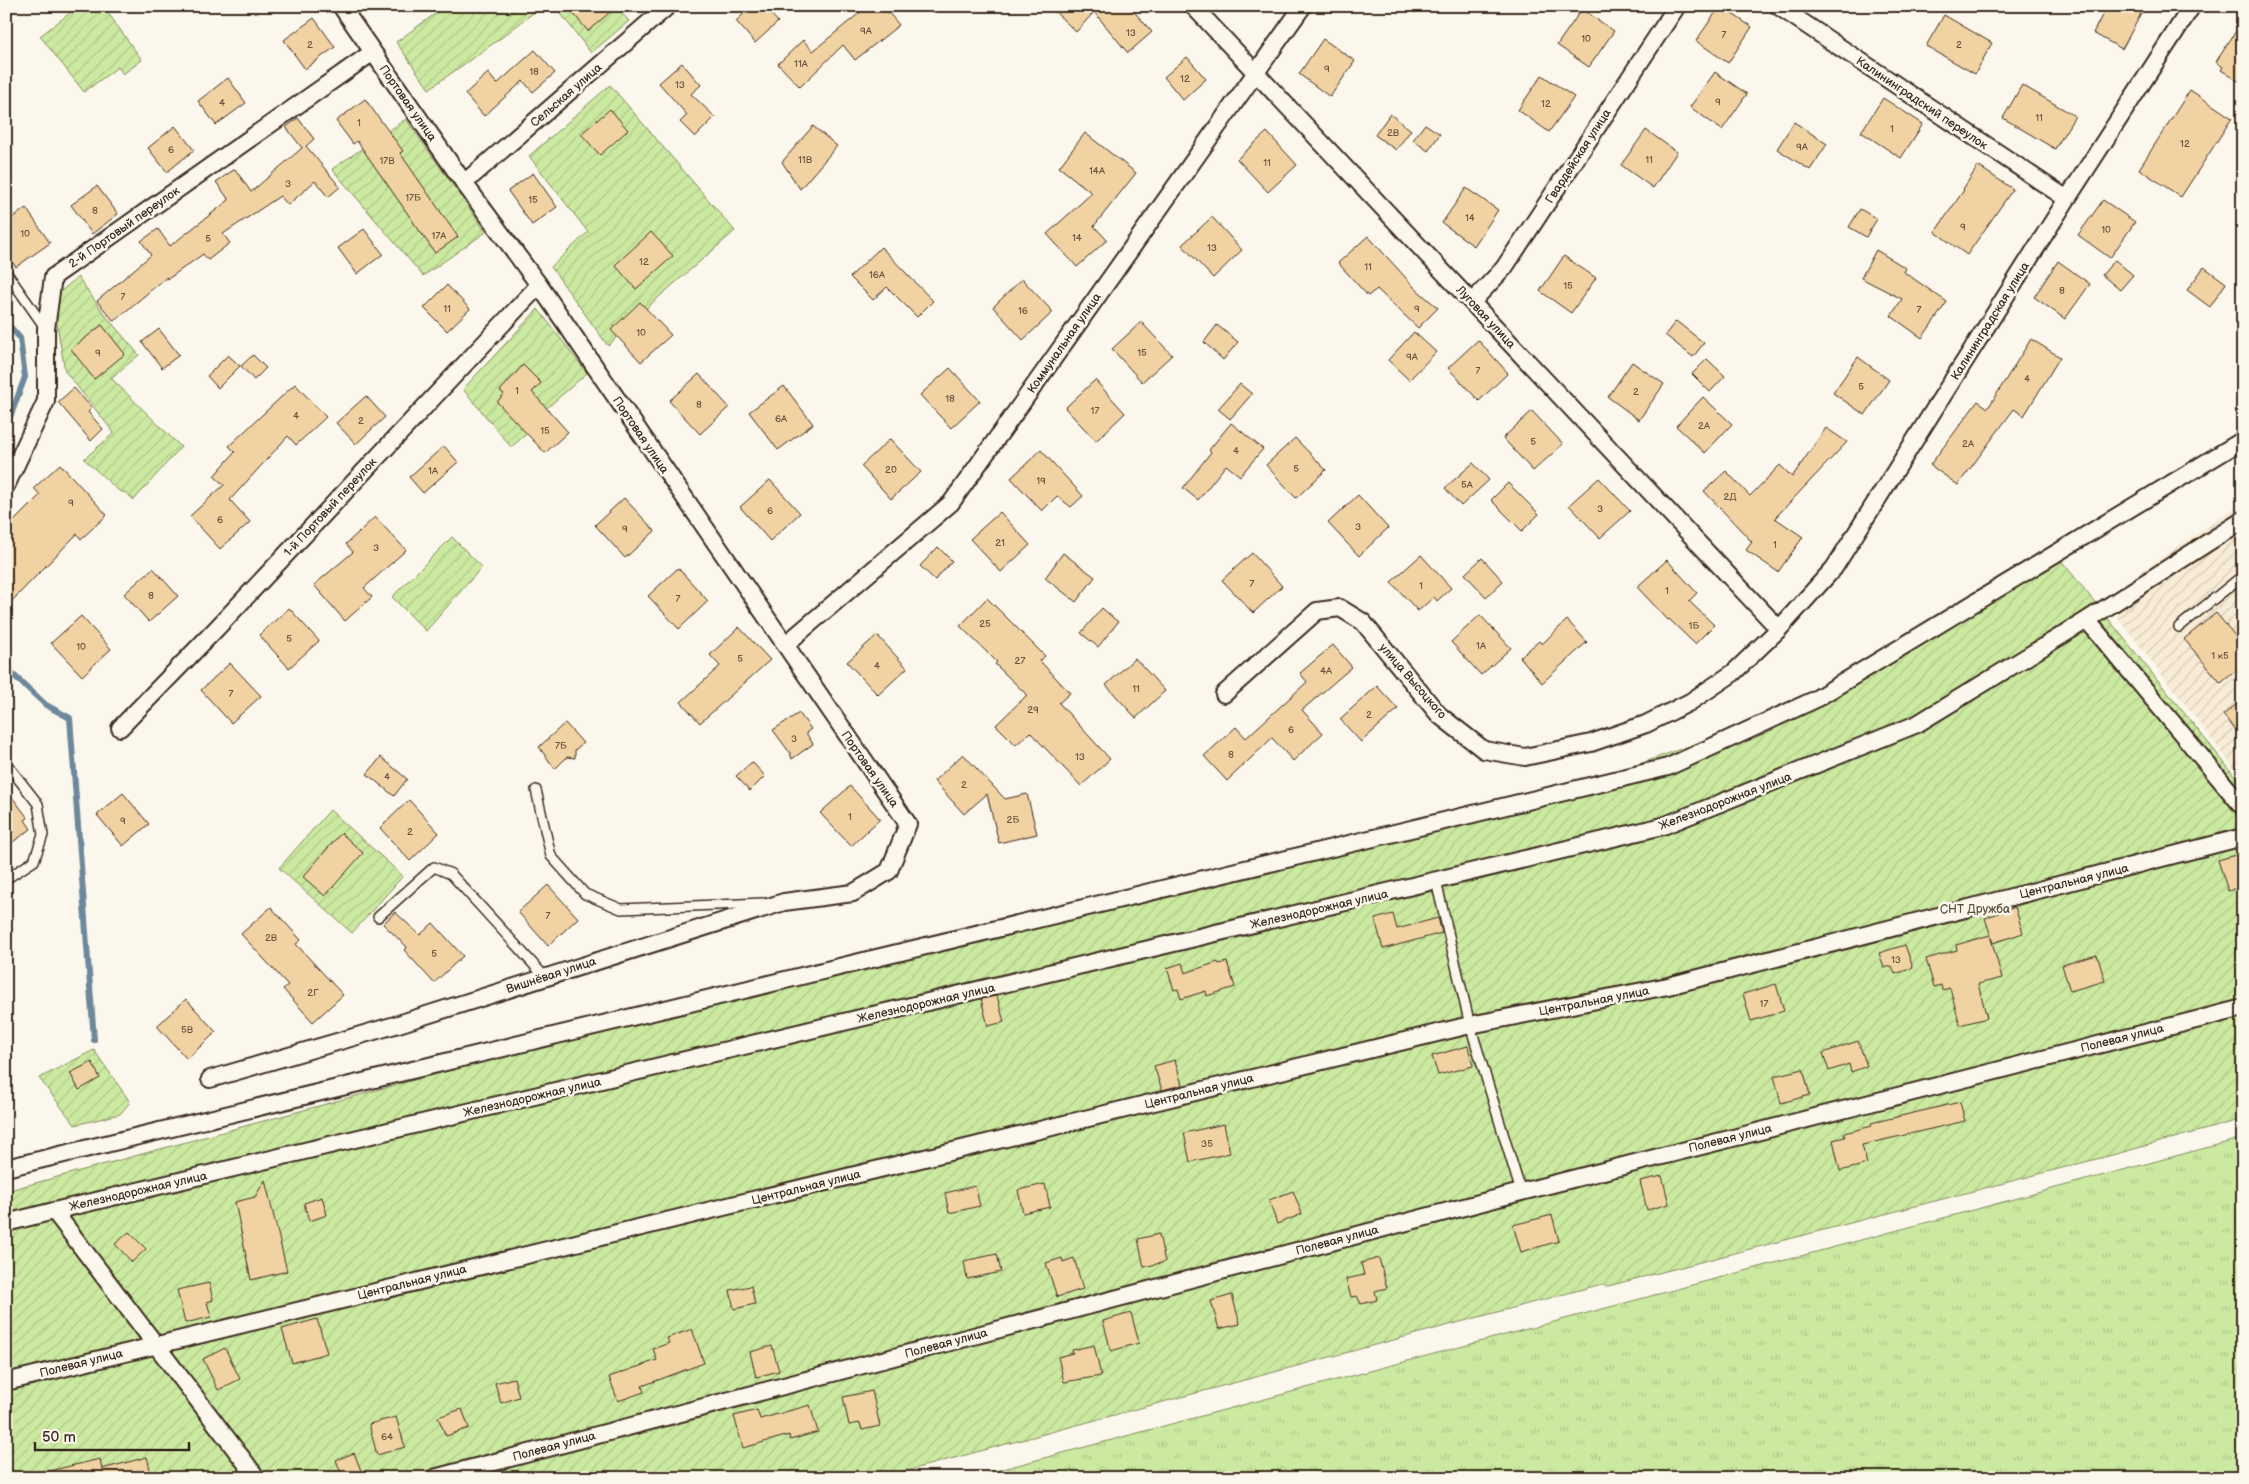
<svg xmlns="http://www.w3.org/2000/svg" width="2249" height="1484" font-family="'Balsamiq Sans',sans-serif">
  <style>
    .industrial { fill: url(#industrial-furrows) }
    .grass { fill: url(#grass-tufts); stroke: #838a5f }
    .garden { fill: url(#garden-furrows); stroke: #838a5f }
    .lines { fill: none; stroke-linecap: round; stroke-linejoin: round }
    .stream { stroke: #6d889b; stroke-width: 6 }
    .building { fill: #f1d2a3; stroke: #3b2a1e }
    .service-casing { stroke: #3b2a1e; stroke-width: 12 }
    .minor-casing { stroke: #3b2a1e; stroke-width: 20 }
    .service { stroke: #fbf7ec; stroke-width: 9 }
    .minor { stroke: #fbf7ec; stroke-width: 16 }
    .labels { text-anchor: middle; stroke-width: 5; stroke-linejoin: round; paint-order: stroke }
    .number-label { font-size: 10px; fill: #68543f }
    .street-label { font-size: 12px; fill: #3b2a1e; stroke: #fbf7ec }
    .park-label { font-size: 12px; fill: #585038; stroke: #fbf7ec }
  </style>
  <defs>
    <pattern id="industrial-furrows" width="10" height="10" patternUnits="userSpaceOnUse" patternTransform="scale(1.25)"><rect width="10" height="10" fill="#f8ecd6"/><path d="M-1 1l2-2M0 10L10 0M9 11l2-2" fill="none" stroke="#d6cbb7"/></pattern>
    <pattern id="grass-tufts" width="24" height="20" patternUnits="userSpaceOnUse" patternTransform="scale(1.25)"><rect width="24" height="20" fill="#cbe9a0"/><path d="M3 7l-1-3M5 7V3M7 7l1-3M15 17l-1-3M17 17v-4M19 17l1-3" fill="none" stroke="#afc889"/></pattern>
    <pattern id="garden-furrows" width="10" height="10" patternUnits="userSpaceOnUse" patternTransform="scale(1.25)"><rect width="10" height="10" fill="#cbe9a0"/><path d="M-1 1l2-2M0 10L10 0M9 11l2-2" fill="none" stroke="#afc889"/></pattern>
  </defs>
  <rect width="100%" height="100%" fill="#fbf7ec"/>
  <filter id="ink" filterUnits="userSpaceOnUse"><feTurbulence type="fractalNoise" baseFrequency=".02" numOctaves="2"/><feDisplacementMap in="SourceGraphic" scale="10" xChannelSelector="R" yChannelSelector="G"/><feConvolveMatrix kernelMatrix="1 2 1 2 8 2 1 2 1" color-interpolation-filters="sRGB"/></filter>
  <g filter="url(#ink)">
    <path class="industrial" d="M2243 502V780L2103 598Z"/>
    <path class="grass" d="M2243 1138V1478H969Z"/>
    <path class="garden" d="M79 6H103L142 60 123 74 118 67 84 92 40 36Z
      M446 6H542L501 38 429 89 396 42Z
      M555 6H615L629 21 591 53Z
      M610 85 735 231 652 303 608 346 551 267 588 232 529 156Z
      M406 119 486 232 423 276 332 169Z
      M78 277 105 315 139 355 111 378 181 447 134 500 126 493 119 491 84 459 114 433 65 371 54 307 60 292Z
      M538 309 587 373 524 428 528 433 511 447 463 389Z
      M452 537 482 567 426 631 392 597Z
      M2056 554 2243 786V1119L2116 1154 1608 1286 1598 1285 880 1478H6V1191L734 993 1606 776 1711 738 1835 682Z
      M330 810 403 876 352 933 279 868Z
      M94 1050 130 1102 120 1114 75 1125 39 1078Z"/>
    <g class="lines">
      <path class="stream" d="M6 322 20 338 25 377 6 428
        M6 668 46 705 70 718 94 1040"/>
    </g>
    <path class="building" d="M567 6H617L588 31Z
      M752 6H764L778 22 755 43 736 21Z
      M868 6H883L899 25 855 60 843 45 800 87 778 64 803 40 813 51Z
      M1049 6H1129L1152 32 1128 53 1094 12 1076 32Z
      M1720 6 1752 27 1728 63 1696 41Z
      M2107 6H2126L2141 14 2122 49 2093 33Z
      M1582 9 1614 31 1589 67 1557 45Z
      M1944 15 1992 43 1975 74 1926 46Z
      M314 18 335 47 305 69 284 40Z
      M2243 20V84L2221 70 2223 67 2216 62Z
      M1323 39 1355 61 1330 97 1299 74Z
      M535 50 555 73 533 92 523 81 484 116 465 94 488 73 497 84Z
      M1187 57 1206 79 1183 100 1164 77Z
      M682 63 701 85 691 94 715 117 695 137 680 122 687 115 659 83Z
      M1715 72 1747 94 1722 130 1690 107Z
      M1542 75 1574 97 1549 132 1518 110Z
      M228 78 246 103 216 125 198 101Z
      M2022 85 2075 116 2055 149 2003 118Z
      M2190 90 2232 118 2181 197 2139 169Z
      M1883 98 1923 124 1901 158 1861 132Z
      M365 99 403 151 400 153 458 237 435 253 357 141 353 144 336 121Z
      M610 109 628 130 600 155 581 134Z
      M1390 114 1411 130 1396 150 1375 135Z
      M298 118 314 139 306 146 340 187 328 197 315 181 288 205 280 196 223 234 230 243 208 260 203 254 168 279 167 277 114 321 97 301 151 255 141 241 158 229 170 246 229 200 216 182 235 169 251 192 302 148 286 127Z
      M1794 122 1827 144 1810 170 1777 149Z
      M1425 124 1440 134 1428 151 1413 140Z
      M175 126 194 150 167 172 148 148Z
      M813 126 837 146 800 189 782 162Z
      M1646 130 1677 152 1653 188 1621 165Z
      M1267 132 1297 165 1268 192 1237 159Z
      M1085 133 1136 173 1094 226 1107 240 1077 267 1047 234 1092 193 1059 167Z
      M1978 166 2013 189 1967 255 1935 232 1964 190 1963 189Z
      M533 173 557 207 532 225 508 191Z
      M97 186 118 214 92 234 71 205Z
      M1466 188 1498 210 1474 246 1442 223Z
      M2103 200 2135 222 2110 258 2078 235Z
      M26 208 50 243 16 267 6 254V222Z
      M1860 209 1877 219 1866 237 1849 227Z
      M1212 217 1242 250 1213 278 1182 245Z
      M364 229 383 254 357 274 338 248Z
      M651 232 673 256 636 289 615 265Z
      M1368 236 1415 288 1438 308 1418 328 1377 289 1368 296 1338 263Z
      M881 247 933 301 917 317 887 287 873 300 850 277Z
      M1876 250 1906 268 1904 272 1947 302 1922 338 1891 316 1902 299 1861 278Z
      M1564 256 1596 278 1571 313 1540 291Z
      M2115 260 2133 275 2120 290 2102 275Z
      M2058 261 2090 284 2065 319 2034 297Z
      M2204 267 2226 283 2210 307 2187 290Z
      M1022 279 1053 312 1023 340 993 307Z
      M447 285 470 309 447 331 424 308Z
      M640 302 671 335 641 362 611 330Z
      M1676 321 1704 343 1693 357 1665 335Z
      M1141 322 1172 355 1142 382 1112 349Z
      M102 325 125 354 94 379 71 349Z
      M1217 325 1238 342 1223 360 1204 342Z
      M159 329 179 355 162 368 142 342Z
      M1414 332 1436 352 1409 380 1388 360Z
      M2031 339 2060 357 2024 416 2014 409 1958 485 1930 465 1978 401 1988 408Z
      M1478 340 1508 373 1479 401 1448 368Z
      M228 355 240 366 218 388 207 376Z
      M253 355 266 368 254 380 241 366Z
      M1858 357 1889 380 1865 415 1833 393Z
      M1707 359 1725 376 1710 392 1692 374Z
      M1632 362 1664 384 1639 420 1608 397Z
      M523 365 541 383 532 392 568 432 545 453 497 402 504 394 500 391Z
      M950 368 980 401 951 428 920 395Z
      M699 374 729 407 700 434 669 401Z
      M1095 380 1125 413 1096 441 1065 408Z
      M295 384 326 417 296 445 288 436 230 500 250 522 220 549 190 516 224 485 214 476 235 452 229 446Z
      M1240 384 1252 394 1230 419 1218 409Z
      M784 386 813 424 778 450 749 412Z
      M74 388 92 408 88 412 103 429 91 441 58 402Z
      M366 396 385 417 356 444 336 423Z
      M1703 397 1732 424 1705 453 1676 426Z
      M1532 411 1563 444 1533 471 1503 438Z
      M1231 423 1263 449 1240 476 1226 465 1198 500 1183 488 1211 452 1209 450Z
      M1826 428 1847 442 1775 518 1803 537 1778 572 1746 550 1752 542 1704 491 1726 471 1750 496 1780 465 1792 477Z
      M1295 438 1326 470 1296 498 1266 465Z
      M890 439 921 472 891 499 861 466Z
      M444 446 458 462 423 493 409 477Z
      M1041 450 1083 496 1071 507 1057 496 1042 511 1011 478Z
      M1473 463 1489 480 1461 506 1445 488Z
      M60 464 107 515 81 539 77 534 6 607V529L40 495 34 488Z
      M1599 478 1630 511 1600 538 1569 505Z
      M770 480 800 513 770 541 740 507Z
      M1508 483 1539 514 1522 531 1491 500Z
      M1358 495 1388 528 1359 556 1328 523Z
      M624 498 655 531 625 558 595 525Z
      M1000 512 1030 545 1001 572 970 539Z
      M375 517 406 550 364 588 372 597 345 621 314 585 353 552 346 544Z
      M938 547 952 561 935 580 920 566Z
      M1063 553 1095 577 1076 602 1045 578Z
      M1252 553 1282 586 1253 613 1222 580Z
      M1421 555 1451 588 1437 601 1434 597 1418 611 1391 582Z
      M1482 558 1503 581 1486 597 1465 574Z
      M1667 560 1697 593 1689 601 1714 625 1695 644 1669 619 1668 620 1637 587Z
      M153 568 178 596 149 622 124 594Z
      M678 568 708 601 679 629 648 596Z
      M987 598 1045 656 1040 661 1070 693 1059 703 1110 759 1081 786 1030 732 1016 745 996 725 1027 695 995 664 997 662 960 626Z
      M289 608 319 641 289 668 259 635Z
      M1102 608 1118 622 1098 647 1081 633Z
      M2216 613 2243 645V665L2221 683 2184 639Z
      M1480 615 1511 648 1481 675 1451 642Z
      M81 616 111 649 82 676 51 643Z
      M1567 620 1587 642 1542 683 1520 657 1539 641 1542 644Z
      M739 627 770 660 700 723 681 702 720 666 710 655Z
      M877 635 907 668 878 695 847 662Z
      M1333 645 1352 667 1302 710 1323 733 1293 761 1272 738 1227 781 1204 756 1236 727 1246 738 1307 682 1300 673Z
      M1135 658 1165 691 1136 718 1106 685Z
      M230 663 261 696 231 723 201 690Z
      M1377 686 1398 709 1361 742 1340 719Z
      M2243 699V739L2223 715Z
      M799 713 811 729 806 733 813 744 792 759 790 753 773 730Z
      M565 723 583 743 575 750V758L567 757 555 769 539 747Z
      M963 754 1005 799 1027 794 1037 834 999 843 987 794 964 814 934 781Z
      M381 757 407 779 394 796 367 774Z
      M752 762 765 776 750 791 736 776Z
      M850 786 880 819 851 846 820 813Z
      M6 789 28 818 25 820 31 829 6 847Z
      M123 793 149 824 123 846 97 815Z
      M409 800 439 833 410 861 380 828Z
      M341 833 363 853 325 896 303 877Z
      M2243 853V886L2228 891 2218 860Z
      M548 885 578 918 548 946 518 912Z
      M271 907 301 940 296 944 343 995 313 1022 283 989 288 985 241 934Z
      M2015 907 2023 933 1993 943 1985 918Z
      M395 912 420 935 433 923 463 956 434 983 404 950 407 947 383 924Z
      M1393 914 1397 929 1438 918 1442 933 1383 949 1375 919Z
      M1990 935 2002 978 1978 984 1987 1018 1960 1025 1950 988 1942 990 1941 985 1934 987 1926 959 1957 950 1956 945Z
      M1905 945 1913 968 1895 974 1892 966 1884 968 1879 953Z
      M2097 955 2105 981 2070 991 2062 965Z
      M1218 962 1219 964 1227 962 1235 987 1207 996 1206 991 1181 999 1178 989 1174 990 1167 968 1182 963 1185 973Z
      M1776 984 1784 1011 1751 1021 1743 994Z
      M997 996 1004 1022 988 1026 981 999Z
      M186 999 216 1032 187 1059 157 1026Z
      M1858 1041 1867 1066 1851 1072 1849 1064 1829 1071 1823 1053Z
      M1468 1046 1473 1066 1438 1075 1432 1056Z
      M1175 1060 1182 1085 1162 1090 1154 1066Z
      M92 1062 100 1078 79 1090 70 1073Z
      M1803 1069 1810 1095 1781 1103 1774 1076Z
      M1960 1102 1965 1121 1862 1145 1867 1164 1840 1171 1833 1140 1845 1137 1844 1133 1872 1126 1871 1123Z
      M1224 1124 1230 1153 1190 1162 1184 1133Z
      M1662 1176 1669 1204 1647 1210 1640 1181Z
      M265 1180 287 1271 251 1280 235 1202 255 1197Z
      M1045 1184 1050 1207 1023 1213 1018 1190Z
      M975 1186 980 1206 949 1213 945 1193Z
      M1293 1191 1302 1214 1277 1224 1269 1200Z
      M322 1197 327 1215 309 1221 304 1203Z
      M1552 1215 1559 1241 1521 1252 1513 1225Z
      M129 1232 146 1249 132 1262 115 1244Z
      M1159 1234 1165 1262 1144 1267 1138 1239Z
      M997 1254 1001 1272 967 1279 964 1261Z
      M1062 1258 1063 1262 1074 1258 1083 1289 1057 1297 1046 1263Z
      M1379 1258 1387 1288 1375 1291 1377 1300 1361 1304 1357 1296 1351 1297 1346 1279 1364 1275 1361 1263Z
      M209 1283 213 1300 207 1302 211 1317 185 1323 177 1290Z
      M751 1286 755 1304 734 1309 730 1290Z
      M1232 1295 1240 1324 1219 1329 1211 1301Z
      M1131 1313 1139 1343 1111 1351 1103 1321Z
      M317 1319 327 1353 292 1363 282 1329Z
      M692 1329 704 1363 642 1386 644 1392 618 1401 609 1377 657 1360 653 1349 669 1343 667 1338Z
      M1094 1345 1101 1376 1064 1382 1058 1357 1073 1353 1072 1350Z
      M772 1346 779 1371 756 1377 750 1352Z
      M225 1348 240 1379 218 1390 203 1359Z
      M514 1378 519 1397 501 1403 495 1383Z
      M872 1391 880 1426 862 1430 860 1423 849 1425 843 1397Z
      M810 1405 818 1432 790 1440 789 1435 743 1448 734 1416 757 1410 760 1419Z
      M462 1409 469 1428 446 1436 438 1417Z
      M396 1417 405 1447 377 1455 369 1424Z
      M354 1453 364 1478H343L336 1460Z
      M147 1457 152 1478H50L49 1471 100 1459 102 1469Z"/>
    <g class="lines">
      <g class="service-casing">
        <path id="service" d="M6 272 46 329
          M2179 627 2241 577 2243 579
          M6 763 38 804 43 835 34 861 6 879
          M536 790 551 856 585 894 621 909 763 903
          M1436 881 1470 1025 1521 1192
          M378 917 434 867 451 874 545 977"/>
      </g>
      <g class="minor-casing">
        <path id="minor" d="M1193 6 1779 629
          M1778 6 2067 199
          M464 183 668 6
          M1472 302 1504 268 1677 6
          M6 486 46 401V329L53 277 373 52
          M2243 520 2087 620 2243 807
          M785 645 951 503 1303 6
          M1224 694 1317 611 1340 608 1363 622 1439 715 1484 750 1525 757 1591 743 1646 724 1690 702 1733 673 1779 629 1834 568 2067 199 2192 6
          M120 728 216 629 539 285
          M210 1079 395 1025 784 902 853 893 889 871 908 824 539 285 464 183 341 6
          M6 1168 1668 767 1814 700 2243 440
          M6 1223 54 1211
          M6 1382 1470 1025 1668 986 2243 837
          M257 1478 54 1211 1663 826 1917 724 2087 620
          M434 1478 1521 1192 2243 1008"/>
      </g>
      <use href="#service" class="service"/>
      <use href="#minor" class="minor"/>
    </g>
  </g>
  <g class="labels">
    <g class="number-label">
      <text x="866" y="34">9А</text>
      <text x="1131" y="36">13</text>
      <text x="1724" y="38">7</text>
      <text x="1586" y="42">10</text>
      <text x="310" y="48">2</text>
      <text x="1959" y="48">2</text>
      <text x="801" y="67">11А</text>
      <text x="1327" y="72">9</text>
      <text x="534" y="75">18</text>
      <text x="1185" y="82">12</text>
      <text x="680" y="88">13</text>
      <text x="1718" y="105">9</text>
      <text x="222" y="106">4</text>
      <text x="1546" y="107">12</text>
      <text x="2039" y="121">11</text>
      <text x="359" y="126">1</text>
      <text x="1892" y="132">1</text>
      <text x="1393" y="136">2В</text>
      <text x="2185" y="147">12</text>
      <text x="1802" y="150">9А</text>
      <text x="171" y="153">6</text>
      <text x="805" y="163">11В</text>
      <text x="1649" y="163">11</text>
      <text x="387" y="164">17В</text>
      <text x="1267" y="166">11</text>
      <text x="1097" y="174">14А</text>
      <text x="288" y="187">3</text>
      <text x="413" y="201">17Б</text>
      <text x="533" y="203">15</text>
      <text x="95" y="214">8</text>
      <text x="1470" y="221">14</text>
      <text x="1963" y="230">9</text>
      <text x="2106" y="233">10</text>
      <text x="25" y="237">10</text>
      <text x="439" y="239">17А</text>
      <text x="1077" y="241">14</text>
      <text x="208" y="242">5</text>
      <text x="1212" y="251">13</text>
      <text x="644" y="265">12</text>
      <text x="1368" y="270">11</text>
      <text x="877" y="278">16А</text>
      <text x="1568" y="289">15</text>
      <text x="2062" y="294">8</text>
      <text x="123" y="300">7</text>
      <text x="447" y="312">11</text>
      <text x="1417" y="312">9</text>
      <text x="1919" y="313">7</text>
      <text x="1023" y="314">16</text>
      <text x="641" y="336">10</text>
      <text x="98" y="356">9</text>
      <text x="1142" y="356">15</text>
      <text x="1412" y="360">9А</text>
      <text x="1478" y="374">7</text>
      <text x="2027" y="382">4</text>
      <text x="1861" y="390">5</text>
      <text x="517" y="394">1</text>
      <text x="1636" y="395">2</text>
      <text x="950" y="402">18</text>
      <text x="699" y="408">8</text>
      <text x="1095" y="414">17</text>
      <text x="296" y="419">4</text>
      <text x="781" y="422">6А</text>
      <text x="361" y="424">2</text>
      <text x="1704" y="429">2А</text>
      <text x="545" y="434">15</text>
      <text x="1533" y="445">5</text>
      <text x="1968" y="447">2А</text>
      <text x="1236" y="454">4</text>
      <text x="1296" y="472">5</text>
      <text x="891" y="473">20</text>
      <text x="433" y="474">1А</text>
      <text x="1041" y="484">19</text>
      <text x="1467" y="488">5А</text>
      <text x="1730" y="500">2Д</text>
      <text x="71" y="506">9</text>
      <text x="1600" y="512">3</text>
      <text x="770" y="514">6</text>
      <text x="220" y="523">6</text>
      <text x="1358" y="530">3</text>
      <text x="625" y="532">9</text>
      <text x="1000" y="546">21</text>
      <text x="1775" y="548">1</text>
      <text x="376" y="551">3</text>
      <text x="1252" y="587">7</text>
      <text x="1421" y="589">1</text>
      <text x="1667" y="594">1</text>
      <text x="151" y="599">8</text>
      <text x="678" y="602">7</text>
      <text x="985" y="627">25</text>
      <text x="1694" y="629">1Б</text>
      <text x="289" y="642">5</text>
      <text x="1481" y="649">1А</text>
      <text x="81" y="650">10</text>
      <text x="2220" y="659">1 к5</text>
      <text x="740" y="662">5</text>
      <text x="1020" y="664">27</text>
      <text x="877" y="669">4</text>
      <text x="1326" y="674">4А</text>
      <text x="1136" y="692">11</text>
      <text x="231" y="697">7</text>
      <text x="1033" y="713">29</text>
      <text x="1369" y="718">2</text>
      <text x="1291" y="733">6</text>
      <text x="794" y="742">3</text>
      <text x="561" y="749">7Б</text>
      <text x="1231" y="758">8</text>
      <text x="1080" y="760">13</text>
      <text x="387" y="780">4</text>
      <text x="964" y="788">2</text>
      <text x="850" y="820">1</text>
      <text x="1013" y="823">2Б</text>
      <text x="123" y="824">9</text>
      <text x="410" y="835">2</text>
      <text x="548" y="919">7</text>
      <text x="271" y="941">2В</text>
      <text x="434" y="957">5</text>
      <text x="1896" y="963">13</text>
      <text x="313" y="996">2Г</text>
      <text x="1764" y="1007">17</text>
      <text x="187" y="1033">5В</text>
      <text x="1207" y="1147">35</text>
      <text x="387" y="1440">64</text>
    </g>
    <g class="street-label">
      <text transform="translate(566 95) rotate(-41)" y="4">Сельская улица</text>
      <text transform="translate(408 103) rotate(55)" y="4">Портовая улица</text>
      <text transform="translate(1922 103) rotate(34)" y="4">Калининградский переулок</text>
      <text transform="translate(1578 156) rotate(-57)" y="4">Гвардейская улица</text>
      <text transform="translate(124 227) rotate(-35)" y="4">2-й Портовый переулок</text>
      <text transform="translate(1486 317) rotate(47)" y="4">Луговая улица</text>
      <text transform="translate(1990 321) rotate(-58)" y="4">Калининградская улица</text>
      <text transform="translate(1064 343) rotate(-55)" y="4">Коммунальная улица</text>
      <text transform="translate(641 435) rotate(56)" y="4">Портовая улица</text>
      <text transform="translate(330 507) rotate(-47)" y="4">1-й Портовый переулок</text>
      <text transform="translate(1413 681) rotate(49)" y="4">улица Высоцкого</text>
      <text transform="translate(870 769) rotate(55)" y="4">Портовая улица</text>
      <text transform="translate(1725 801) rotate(-21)" y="4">Железнодорожная улица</text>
      <text transform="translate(2074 881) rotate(-14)" y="4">Центральная улица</text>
      <text transform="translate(1319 909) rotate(-13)" y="4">Железнодорожная улица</text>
      <text transform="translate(551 975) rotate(-18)" y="4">Вишнёвая улица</text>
      <text transform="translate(1594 1001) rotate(-11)" y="4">Центральная улица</text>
      <text transform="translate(926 1003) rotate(-13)" y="4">Железнодорожная улица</text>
      <text transform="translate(2122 1038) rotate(-14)" y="4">Полевая улица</text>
      <text transform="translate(1199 1091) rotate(-14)" y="4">Центральная улица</text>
      <text transform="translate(532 1097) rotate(-13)" y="4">Железнодорожная улица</text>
      <text transform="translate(1730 1138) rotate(-14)" y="4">Полевая улица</text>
      <text transform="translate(806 1187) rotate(-14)" y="4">Центральная улица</text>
      <text transform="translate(138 1191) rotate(-13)" y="4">Железнодорожная улица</text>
      <text transform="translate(1337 1240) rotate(-15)" y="4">Полевая улица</text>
      <text transform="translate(412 1282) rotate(-14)" y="4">Центральная улица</text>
      <text transform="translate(946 1343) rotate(-15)" y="4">Полевая улица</text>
      <text transform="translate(81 1363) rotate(-14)" y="4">Полевая улица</text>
      <text transform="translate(554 1446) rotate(-15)" y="4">Полевая улица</text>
    </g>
    <g class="park-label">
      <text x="1975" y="913">СНТ Дружба</text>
    </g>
  </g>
  <rect width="2249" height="1484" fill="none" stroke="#fbf7ec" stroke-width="25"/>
  <rect x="12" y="12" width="2224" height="1459" fill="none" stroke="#3b2a1e" stroke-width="2" filter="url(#ink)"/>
  <path d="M35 1442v8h154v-8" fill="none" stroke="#3b2a1e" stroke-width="2.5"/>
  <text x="42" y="1442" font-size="15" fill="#3b2a1e" stroke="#fbf7ec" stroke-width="4" paint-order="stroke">50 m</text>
</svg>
